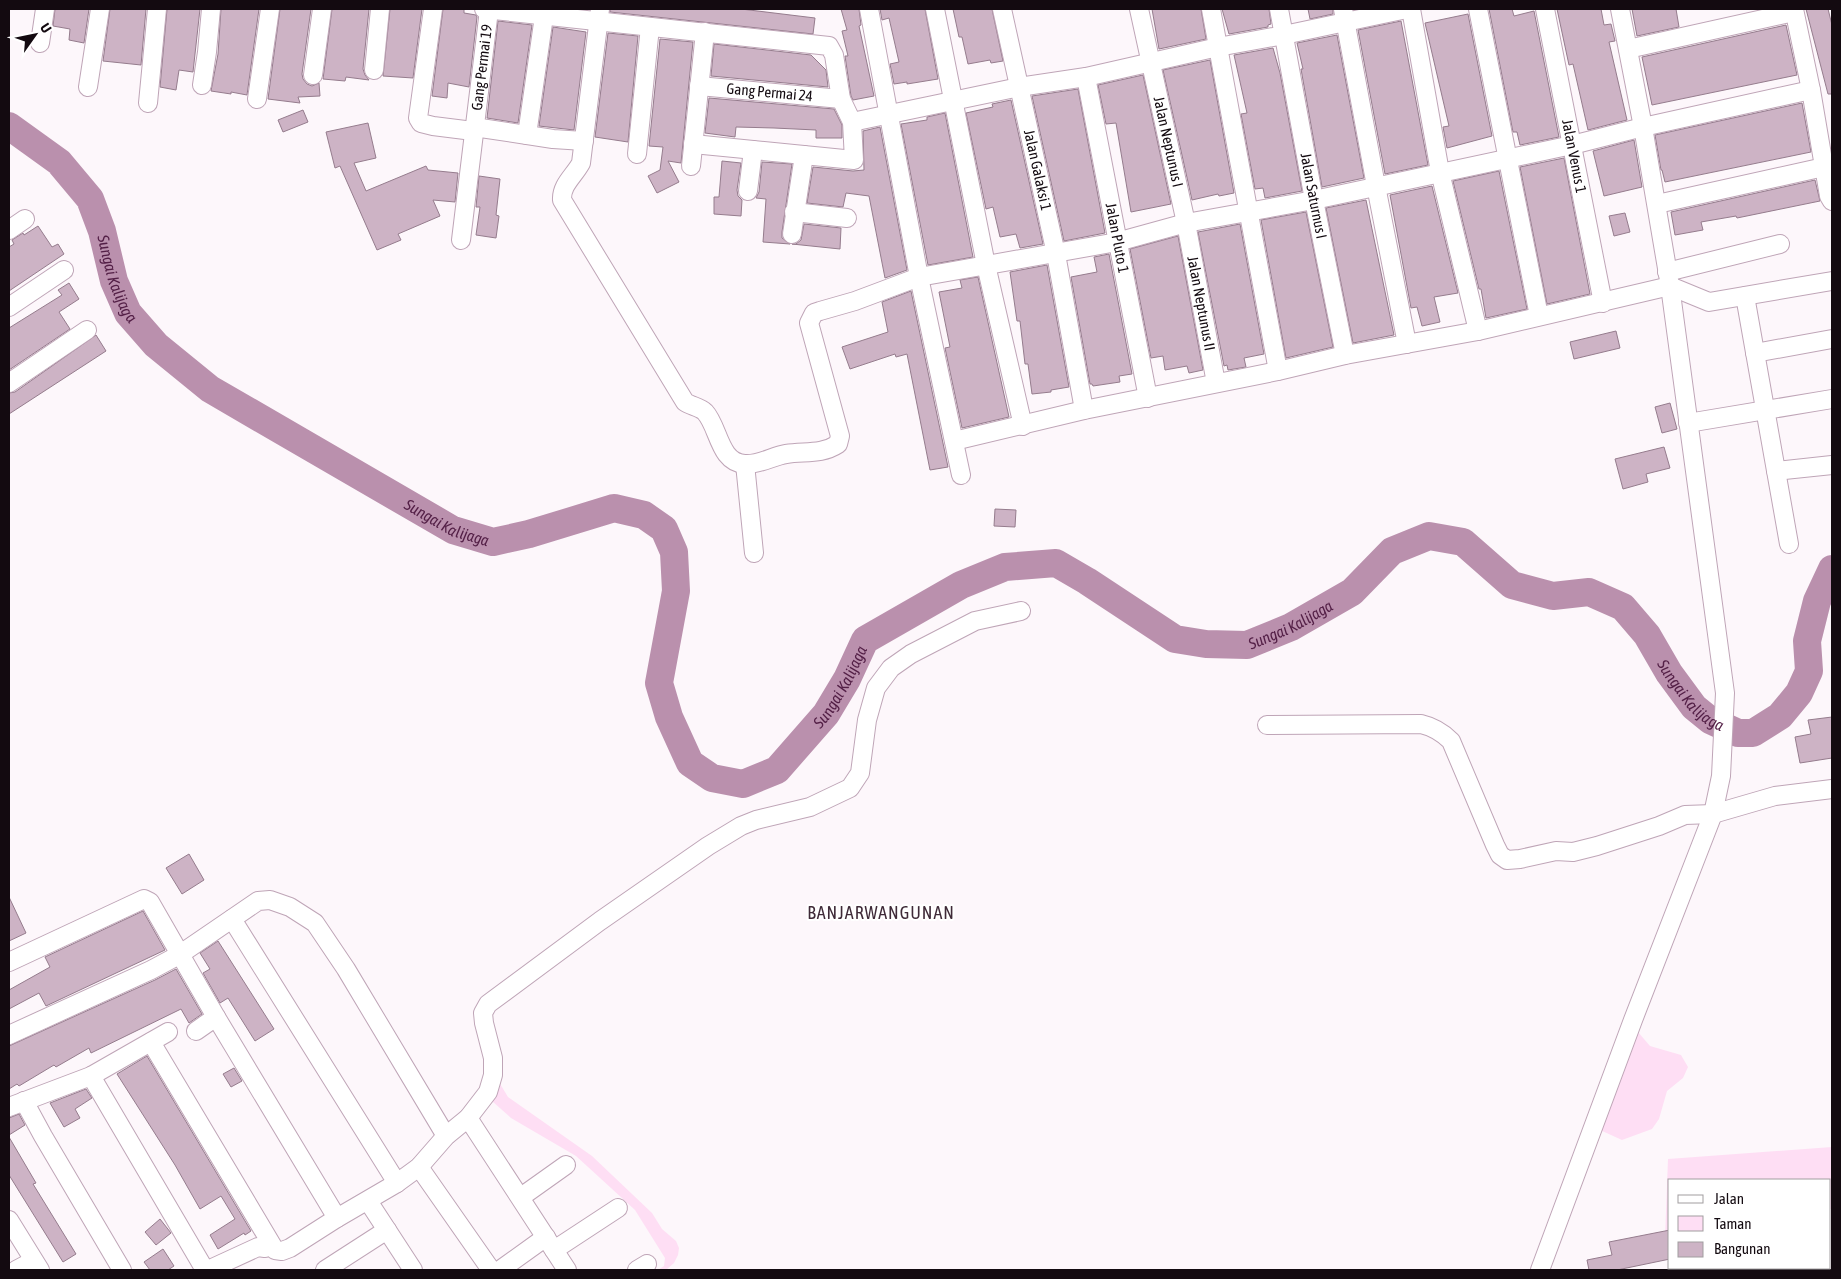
<svg xmlns="http://www.w3.org/2000/svg" width="1841" height="1279" font-family="'Asap Condensed',sans-serif">
  <style>
    .green { fill: #fedef4 }
    .lines { fill: none; stroke-linecap: round; stroke-linejoin: round }
    .river { stroke: #ba90ad; stroke-width: 28 }
    .building { fill: #cdb3c5; stroke: #957c8d }
    .minor-casing { stroke: #bfa5b7; stroke-width: 20 }
    .minor { stroke: #fff; stroke-width: 18 }
    .labels { text-anchor: middle; stroke-width: 4; stroke-linejoin: round; paint-order: stroke }
    .street-label { font-size: 15px; fill: #130a10; stroke: #fff }
    .water-label { font-size: 16px; font-style: italic; fill: #542047; stroke: #fff }
    .quarter-label { font-size: 18px; letter-spacing: 1px; fill: #3f2a38; stroke: #fff }
  </style>
  <rect width="100%" height="100%" fill="#fdf7fb"/>
  <path class="green" d="M1638 1032 1650 1046 1681 1055 1688 1067 1683 1078 1667 1091 1659 1119 1652 1129 1622 1140 1600 1130Z
    M499 1082 508 1097 592 1156 652 1213 662 1229 676 1241 679 1248 678 1255 674 1263 666 1270H658L664 1266 665 1258 635 1210 576 1156 511 1118 492 1101Z
    M1832 1147V1209H1830V1180H1670V1237L1665 1238 1668 1159Z"/>
  <g class="lines">
    <path class="river" id="s1" d="M9 126 59 162 90 199 102 231 114 281 128 313 156 345 210 389 453 530 493 542 529 534 614 508 644 515 664 529 674 552 676 591 659 683 669 717 690 763 712 778 743 784 777 770 826 714 847 679 865 640 961 585 1005 567 1056 563 1087 581 1175 639 1206 644 1247 645 1291 627 1352 592 1392 551 1429 536 1463 542 1512 585 1553 596 1589 592 1623 607 1647 635 1669 673 1694 707 1710 720 1738 733H1753L1780 716 1799 693 1809 671 1807 641 1817 601 1832 569"/>
  </g>
  <path class="building" d="M55 9H89L84 43 69 40 70 29 53 26Z
    M110 9H146L141 65 103 61Z
    M167 9H200L193 72 179 70 176 90 160 87Z
    M221 9H259L247 95 231 92V94L211 91 218 54Z
    M280 9H311L302 74 303 79 307 84 312 86 319 83 320 96 298 97 300 103 268 99Z
    M332 9H369L363 69 365 75 369 80 346 77 345 81 323 79Z
    M390 9H422L413 78 383 76Z
    M443 9H464V13L476 15 477 17 469 87 448 83 447 98 432 96Z
    M610 9H741L815 18 813 34 610 12Z
    M841 9H859L861 25 859 26 874 96 853 100 851 96 845 56H848L842 31 847 30Z
    M880 9H925L938 79 907 84V82L894 84 890 64 899 62 889 18 882 20Z
    M953 9H992L1003 61 991 63 990 60 968 64 962 37H959Z
    M1152 9H1201L1206 39 1159 49Z
    M1222 9H1269L1271 24 1268 25V27L1229 34Z
    M1308 9H1333V14L1310 19Z
    M1489 9H1512L1514 16 1534 11 1559 137 1520 145 1517 132H1513Z
    M1557 9H1601L1604 25 1611 24 1615 41 1609 42 1627 120 1588 130 1573 64 1569 65Z
    M1632 9H1676L1679 27 1637 36Z
    M1806 9H1828L1832 25V94H1828Z
    M1468 14 1492 136 1447 148 1443 127 1449 126 1425 23Z
    M498 21 532 25 518 123 487 118Z
    M1401 21 1428 165 1385 174 1358 30Z
    M1786 25 1797 75 1652 105 1642 57Z
    M553 27 586 32 574 130 539 126Z
    M608 33 638 36 628 142 595 137Z
    M1337 35 1364 178 1322 187 1301 69H1303L1297 43Z
    M660 39 693 42 681 163 668 161 679 182 657 193 648 176 660 170 663 147 649 146Z
    M714 44 811 55 826 70 828 87 711 76Z
    M1273 48 1280 73 1302 191 1265 198 1263 188 1255 189 1241 114 1247 113 1234 55Z
    M1210 60 1234 193 1219 196 1218 194 1192 200 1163 70Z
    M1143 75 1171 204 1131 212 1116 123 1106 124 1098 85Z
    M1078 89 1105 233 1064 241 1032 96Z
    M709 98 834 109 842 125V138H816V130L774 128 736 127 735 137 705 133Z
    M1011 100 1043 244 1020 248 1016 234 1000 237 993 207 986 209 966 113 993 107 992 104Z
    M1802 103 1811 152 1665 182 1662 170H1661L1655 135Z
    M303 110 308 122 283 132 278 120Z
    M945 113 973 257 928 265 901 124 927 120V117Z
    M368 123 376 158 354 163 366 191 426 166 428 170 458 173 455 202 433 200 440 216 398 234 401 240 377 250 340 166 335 168 326 132Z
    M880 127 907 270 885 278 869 196 846 193 843 207 807 203 813 167 853 171 864 170 863 131Z
    M1634 140 1642 187 1604 196 1593 151Z
    M1564 158 1590 294 1547 304 1520 167Z
    M722 161 741 163 737 190 738 196 742 200 741 216 714 214V197H719Z
    M762 162 792 164 782 232V238L790 244 763 242 766 199 756 198 759 192Z
    M1499 171 1527 309 1486 318 1481 289H1479L1453 181Z
    M479 176 500 179 496 215 499 216 496 238 476 235 480 207H476Z
    M1815 180 1820 201 1737 218 1736 216 1701 222 1703 230 1675 235 1671 212Z
    M1432 186 1458 293 1434 297 1440 322 1422 326 1417 307 1411 308 1390 195Z
    M1366 200 1394 335 1353 343 1326 208Z
    M1306 212 1333 347 1286 358 1261 220Z
    M1625 213 1630 232 1614 236 1609 216Z
    M804 224 841 228 840 249 792 244H796L801 240Z
    M1240 224 1264 354 1244 358 1246 367 1228 370 1227 365 1224 366 1198 232Z
    M38 226 52 247 58 244 64 254 9 291V247L14 244 12 240 23 233 24 235Z
    M1178 236 1203 370 1189 373 1187 366 1165 370 1163 356 1151 358 1130 249Z
    M1109 254 1132 374 1119 376 1120 382 1093 386 1092 384H1090L1071 277 1097 272 1094 257Z
    M1047 265 1069 387 1051 390V392L1032 394 1028 364H1025L1020 321H1017L1010 272Z
    M978 277 1009 417 962 428 945 348 950 347 939 292 962 288 960 280Z
    M69 283 79 299 59 312 70 329 9 370V328L62 295 58 290Z
    M911 291 948 467 930 470 907 354 896 357 895 354 850 369 842 347 888 332 882 302Z
    M1616 331 1620 348 1574 359 1570 342Z
    M96 335 106 351 9 414V393L15 392Z
    M1670 403 1677 429 1662 433 1655 407Z
    M1664 447 1670 468 1646 474 1648 482 1623 489 1615 459Z
    M995 509 1016 510 1015 527 994 526Z
    M1832 717V758L1800 763 1795 737 1811 734 1808 720Z
    M189 854 204 880 182 894 166 868Z
    M9 897 26 933 9 941Z
    M143 911 165 950 46 1006 39 993 9 1009V990L50 967 45 957Z
    M218 941 274 1029 255 1041 228 998 220 1003 203 973 210 969 200 953Z
    M176 969 202 1014 189 1023 181 1009 91 1053 89 1048 56 1067 54 1065 19 1086 17 1084 9 1089V1046L155 980Z
    M147 1056 251 1231 245 1235 244 1233 218 1249 210 1235 235 1219 221 1196 200 1209 175 1165 117 1074Z
    M234 1068 242 1081 231 1087 223 1074Z
    M86 1089 92 1098 75 1109 80 1118 64 1127 50 1103Z
    M19 1114 25 1125 9 1135V1118Z
    M9 1137 36 1183 33 1184 76 1254 63 1262 9 1175Z
    M160 1219 171 1233 156 1245 145 1232Z
    M1670 1230V1259L1617 1270H1589L1587 1260 1612 1255 1609 1242Z
    M163 1249 174 1266 168 1270H150L144 1262Z"/>
  <g class="lines">
    <g class="minor-casing">
      <g id="minor">
        <path d="M433 9 418 118 421 123 433 126 473 131"/>
        <path d="M484 9 829 46 834 55 841 99 852 122 854 160 693 144"/>
        <path d="M600 9 581 163C574 176 561 185 562 200L685 402C691 406 700 407 705 412 719 427 719 463 745 464 759 465 773 456 786 454 805 451 821 455 838 444L840 436 809 323 814 313 820 311 855 301 919 277 1117 242 1186 223 1314 200 1572 145 1643 127 1811 90"/>
        <path d="M869 9 919 277 961 475"/>
        <path d="M935 9 986 265 1023 426"/>
        <path id="s2" d="M1002 9 1056 254 1084 410"/>
        <path id="s3" d="M1139 9 1186 223 1216 383"/>
        <path d="M1211 9 1278 371"/>
        <path id="s4" d="M1279 9 1314 200 1345 355"/>
        <path d="M1343 9 1376 186 1407 344"/>
        <path d="M1411 9 1440 172 1478 331"/>
        <path d="M1478 9 1539 316"/>
        <path id="s5" d="M1545 9 1603 303"/>
        <path d="M1794 9 1811 90 1829 196 1832 201"/>
        <path d="M40 43 45 9"/>
        <path d="M1628 49 1794 12"/>
        <path d="M374 70 380 9"/>
        <path d="M313 75 322 9"/>
        <path id="s6" d="M1086 77 1148 398"/>
        <path d="M202 85 207 52 211 9"/>
        <path id="s7" d="M699 86 841 99"/>
        <path d="M88 87 100 9"/>
        <path d="M257 99 270 9"/>
        <path d="M148 103 157 9"/>
        <path d="M852 122 1019 87 1086 77 1218 47 1284 35 1407 9"/>
        <path d="M474 127 553 139 584 141"/>
        <path d="M527 135 544 16"/>
        <path d="M637 154 650 27"/>
        <path d="M691 166 705 32"/>
        <path d="M748 191 753 150"/>
        <path d="M1657 204 1824 167"/>
        <path d="M794 212 847 218"/>
        <path d="M9 230 25 219"/>
        <path d="M792 234 804 155"/>
        <path id="s8" d="M461 240 489 10"/>
        <path d="M1667 272 1780 244"/>
        <path d="M1745 296 1789 544"/>
        <path d="M9 307 64 270"/>
        <path d="M1755 353 1832 339"/>
        <path d="M9 383 87 330"/>
        <path d="M1688 423 1832 399"/>
        <path d="M954 441 1084 410 1278 371 1345 355 1478 331 1670 286 1709 302 1832 281"/>
        <path d="M745 464 754 553"/>
        <path d="M1776 471 1832 465"/>
        <path d="M1267 725 1421 724C1434 727 1442 732 1451 741L1495 845 1500 855 1507 860 1520 859 1556 851 1573 852 1597 846 1659 826 1685 815 1713 814 1775 796 1832 789"/>
        <path d="M232 919 397 1183"/>
        <path d="M9 962 144 899 150 902 216 1017 337 1218"/>
        <path d="M196 1031 216 1017"/>
        <path d="M9 1035 151 970 179 955 258 901 270 900 290 907 315 923 346 969 446 1136"/>
        <path d="M151 1042 275 1250 282 1251 290 1248 337 1218 397 1183 419 1167 446 1136 468 1118 567 1270"/>
        <path d="M91 1076 205 1270"/>
        <path d="M24 1101 43 1136 122 1270"/>
        <path d="M9 1107 91 1076 168 1032"/>
        <path d="M468 1118 488 1092 493 1075V1058L484 1023 483 1013 488 1004 600 921 708 846 741 826 756 820 810 807 850 788 860 773 867 720 876 688 891 668 911 654 975 621 1021 611"/>
        <path d="M419 1167 491 1270"/>
        <path d="M521 1197 566 1165"/>
        <path d="M368 1201 413 1270"/>
        <path d="M9 1220 40 1270"/>
        <path d="M554 1250 618 1208"/>
        <path d="M16 1270 33 1261"/>
        <path d="M208 1270 258 1247 265 1248 271 1245"/>
        <path d="M325 1270 387 1230"/>
        <path d="M500 1270 546 1237"/>
        <path d="M637 1270 647 1264"/>
        <path d="M1540 1270 1633 1020 1713 814 1721 776 1725 693 1670 286 1643 127 1620 9"/>
      </g>
    </g>
    <use href="#minor" class="minor"/>
  </g>
  <g class="labels">
    <g class="street-label">
      <text dy="5" stroke="none"><textPath href="#s8" startOffset="174">Gang Permai 19</textPath></text>
      <text dy="5" stroke="none"><textPath href="#s7" startOffset="71">Gang Permai 24</textPath></text>
      <text dy="5" stroke="none"><textPath href="#s3" startOffset="136">Jalan Neptunus I</textPath></text>
      <text dy="5" stroke="none"><textPath href="#s5" startOffset="150">Jalan Venus 1</textPath></text>
      <text dy="5" stroke="none"><textPath href="#s2" startOffset="165">Jalan Galaksi 1</textPath></text>
      <text dy="5" stroke="none"><textPath href="#s4" startOffset="190">Jalan Saturnus I</textPath></text>
      <text dy="5" stroke="none"><textPath href="#s6" startOffset="164">Jalan Pluto 1</textPath></text>
      <text dy="5" stroke="none"><textPath href="#s3" startOffset="301">Jalan Neptunus II</textPath></text>
    </g>
    <g class="water-label">
      <text dy="6" stroke="none"><textPath href="#s1" startOffset="194">Sungai Kalijaga</textPath></text>
      <text dy="6" stroke="none"><textPath href="#s1" startOffset="615">Sungai Kalijaga</textPath></text>
      <text dy="6" stroke="none"><textPath href="#s1" startOffset="1814">Sungai Kalijaga</textPath></text>
      <text dy="6" stroke="none"><textPath href="#s1" startOffset="1290">Sungai Kalijaga</textPath></text>
      <text dy="6" stroke="none"><textPath href="#s1" startOffset="2309">Sungai Kalijaga</textPath></text>
    </g>
    <g class="quarter-label">
      <text x="881" y="919">BANJARWANGUNAN</text>
    </g>
  </g>
  <rect width="1841" height="1279" fill="none" stroke="#130a10" stroke-width="20"/>
  <rect x="1668" y="1179" width="162" height="90" fill="#ffffff" stroke="#a19d9f"/>
  <rect x="1678" y="1195" width="25" height="8" fill="#ffffff" stroke="#a19d9f"/>
  <text x="1714" y="1204" font-size="15" fill="#130a10">Jalan</text>
  <rect x="1678" y="1216" width="25" height="15" fill="#fedef4" stroke="#a19d9f"/>
  <text x="1714" y="1229" font-size="15" fill="#130a10">Taman</text>
  <rect x="1678" y="1242" width="25" height="15" fill="#cdb3c5" stroke="#a19d9f"/>
  <text x="1714" y="1254" font-size="15" fill="#130a10">Bangunan</text>
  <g transform="translate(35 35) rotate(57)" stroke="#ffffff" stroke-width="4" paint-order="stroke">
  <path d="M0-4L9 19L0 12L-9 19Z" fill="#130a10"/>
  <text y="-8" font-size="14" font-weight="bold" text-anchor="middle" fill="#130a10">U</text>
  </g>
</svg>
